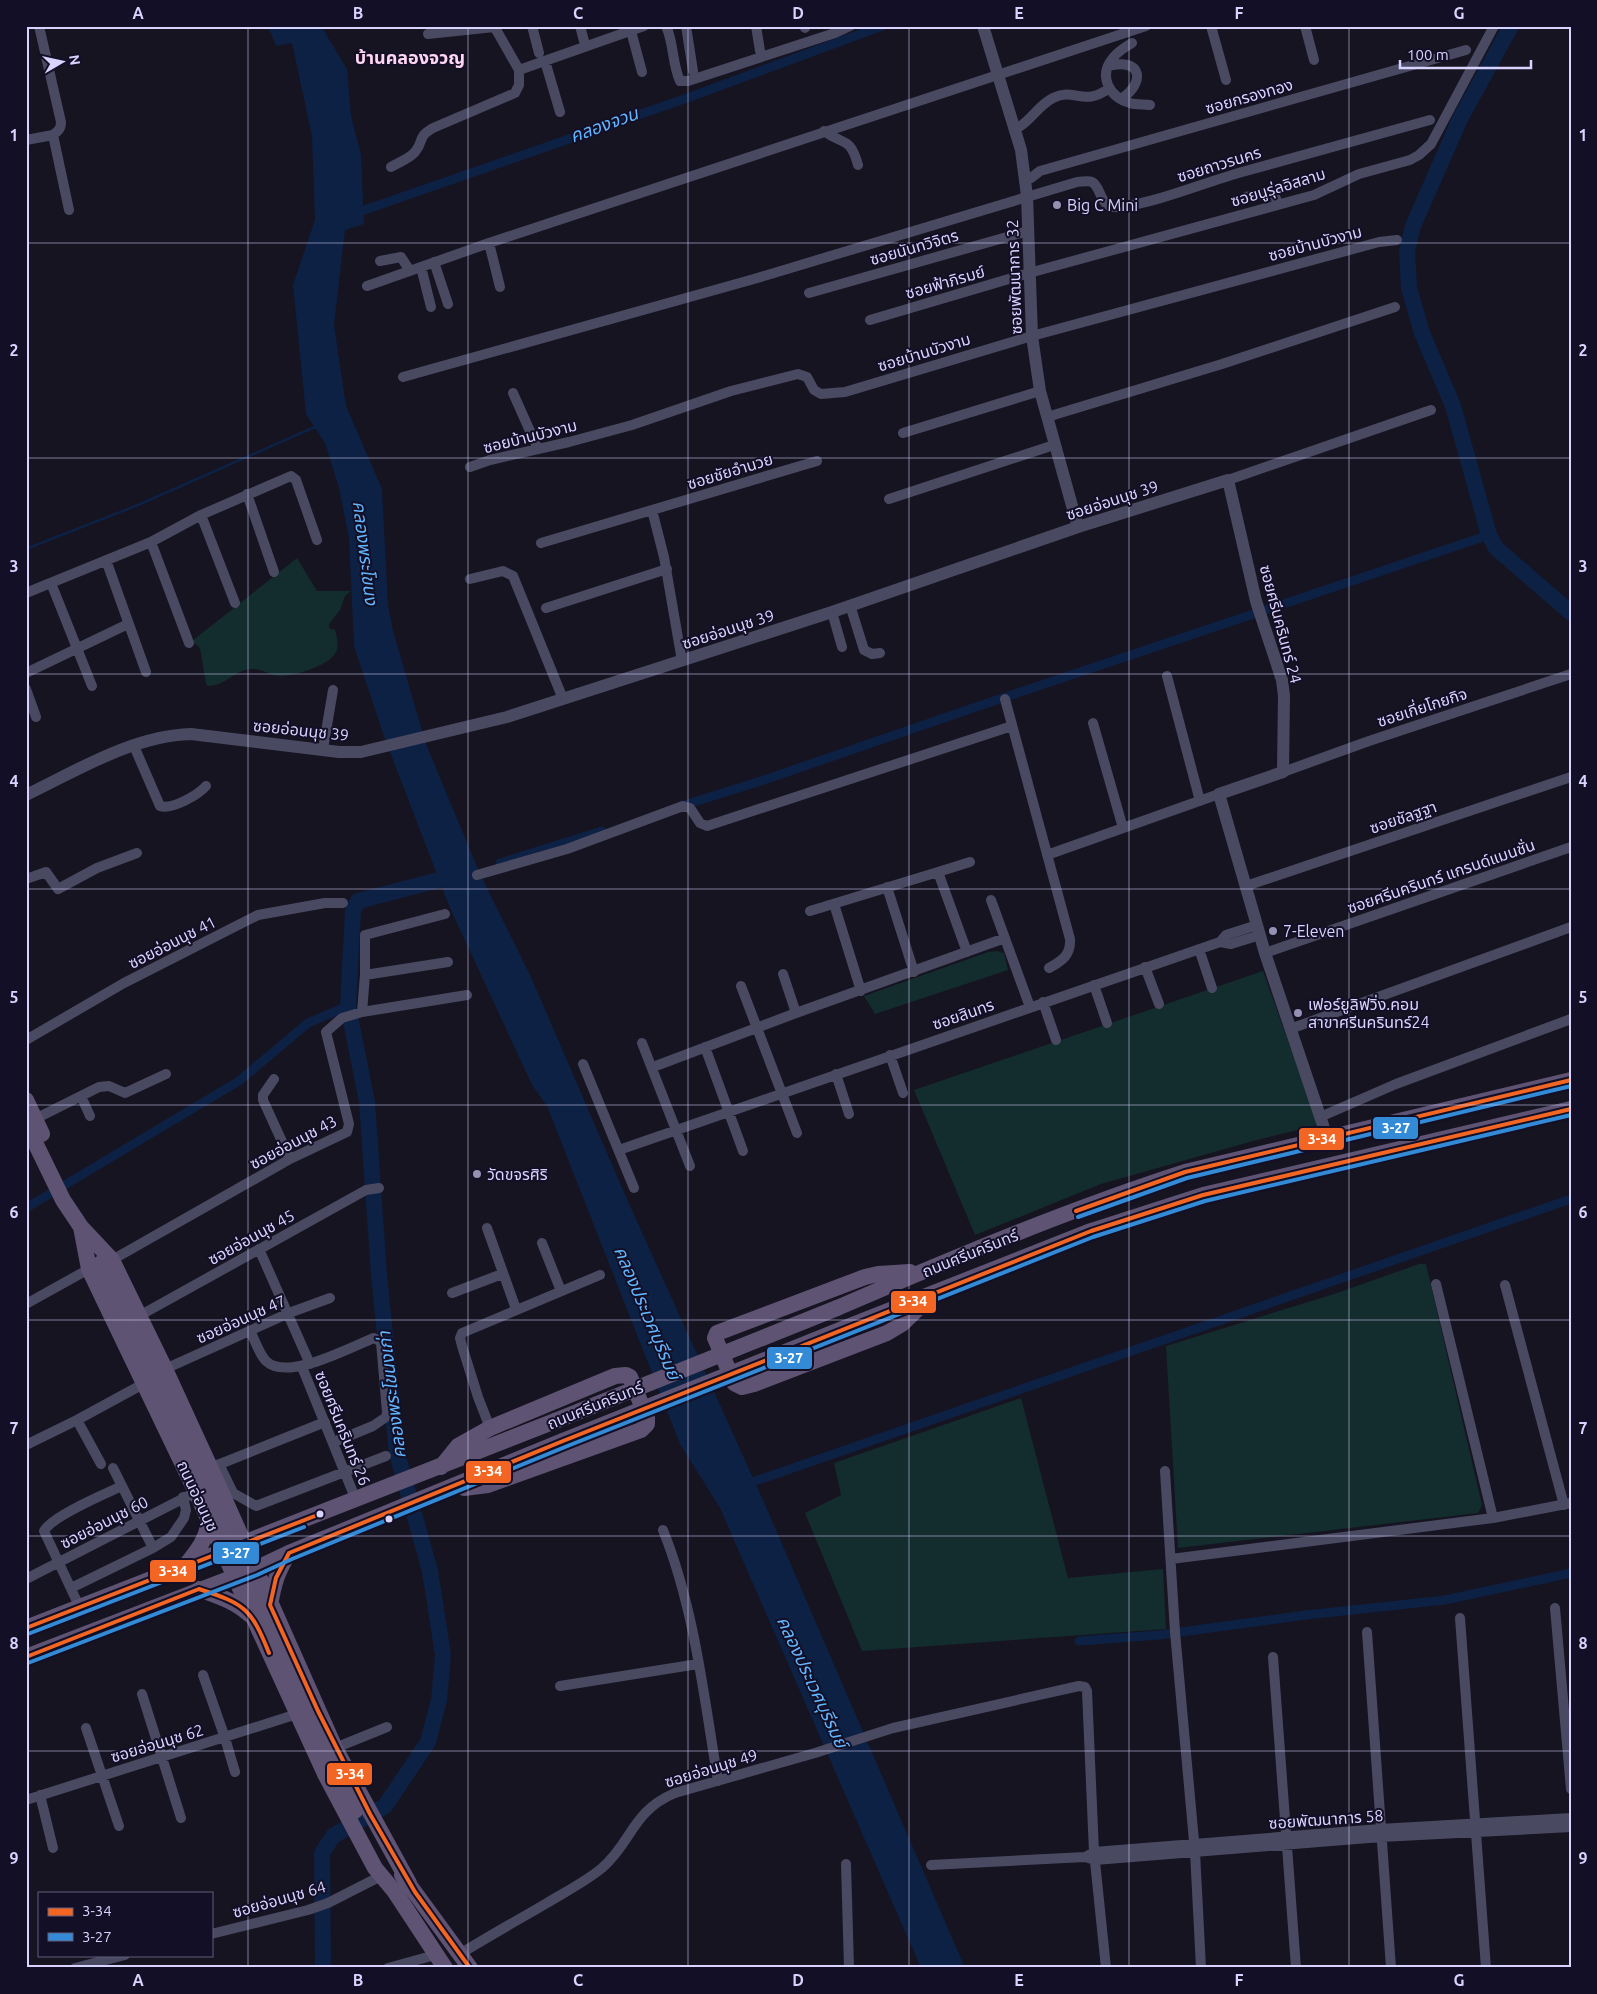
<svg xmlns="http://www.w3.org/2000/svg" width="1597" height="1994" font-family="Ubuntu,'Noto Sans Thai',sans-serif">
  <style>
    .green { fill: #132c2d }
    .water { fill: #0d2144 }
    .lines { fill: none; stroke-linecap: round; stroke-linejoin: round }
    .stream { stroke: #0d2144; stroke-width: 2.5 }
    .canal { stroke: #0d2144; stroke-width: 9 }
    .river { stroke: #0d2144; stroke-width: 16 }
    .minor { stroke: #4a4962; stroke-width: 10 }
    .tertiary { stroke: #4a4962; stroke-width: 12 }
    .primary { stroke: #5e5373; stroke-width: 16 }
    .primary-bridge { stroke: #5e5373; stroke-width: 16 }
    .bus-1-casing { stroke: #130f26; stroke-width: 8 }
    .bus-2-casing { stroke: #130f26; stroke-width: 8 }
    .bus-1 { stroke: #f26522; stroke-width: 4 }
    .bus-2 { stroke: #338bd7; stroke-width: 4 }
    .grid { fill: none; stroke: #d9d4ff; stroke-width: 1; stroke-opacity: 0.55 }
    .poi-dot { fill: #9591b1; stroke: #130f26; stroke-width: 2 }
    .bus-dot { fill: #d9d4ff; stroke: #130f26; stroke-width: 2 }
    .labels { text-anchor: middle; stroke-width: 4; stroke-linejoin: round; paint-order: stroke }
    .street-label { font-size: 16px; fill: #d9d4ff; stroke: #130f26 }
    .poi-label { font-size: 16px; fill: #d9d4ff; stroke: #130f26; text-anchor: start }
    .neighbourhood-label { font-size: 18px; font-weight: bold; fill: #ffd6f0; stroke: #130f26 }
    .water-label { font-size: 18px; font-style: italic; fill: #62b6ff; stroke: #130f26 }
    .line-badge { stroke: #130f26; stroke-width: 2 }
    .badge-label { font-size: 14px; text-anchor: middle; font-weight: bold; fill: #fff }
    .neatline { fill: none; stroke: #d9d4ff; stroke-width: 2 }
    .grid-label { font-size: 16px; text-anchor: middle; font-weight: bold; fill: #d9d4ff }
  </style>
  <rect width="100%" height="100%" fill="#161421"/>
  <path class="green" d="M297 558 317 591H351L345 596 340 610 329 624V628L335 630C337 636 339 646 336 652 329 666 295 676 280 676 270 676 262 668 251 669 235 670 225 686 208 686L206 684 200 648 192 641Z
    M997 951 1004 953 1008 970 875 1014 864 996 988 952Z
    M1263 971 1318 1125 1257 1140 1101 1184 975 1235 914 1090Z
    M1419 1264H1426L1482 1505 1478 1513 1178 1548 1166 1346 1334 1294Z
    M1021 1398 1068 1578 1163 1569 1166 1629 862 1651 805 1513 841 1495 834 1463Z"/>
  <path class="water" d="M268 26H321L347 69 351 116 361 155 364 224 345 230 334 325 346 406 382 489 388 605 393 631 426 744 480 874 531 977 626 1197 763 1500 965 1968H921L720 1508 680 1444 547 1106 532 1085 450 908 385 739 354 646 349 538 339 488 325 443 306 414 293 285 315 220 312 136 292 43 276 46Z"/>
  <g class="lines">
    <path class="stream" d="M26 549 138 505 317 426"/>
    <path class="canal" d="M353 214 690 97 882 26
      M681 806 761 781 973 708 1489 535
      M500 863 602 831
      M26 1208 239 1081 308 1023 348 1006
      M744 1485 1571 1199
      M1079 1641 1159 1635 1306 1615 1445 1600 1571 1573"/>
    <path class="river" d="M1511 26 1460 119 1413 226 1407 251 1409 288 1422 333 1453 406 1489 535 1496 548 1571 613
      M323 1968 322 1853 333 1836 385 1806 428 1742 439 1700 443 1655 430 1571 397 1453 379 1275 367 1102 348 1006 353 911 358 901 454 876 451 869"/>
    <path class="minor" d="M39 26 61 122C61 129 58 131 53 135
      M494 26 519 70 644 26
      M532 26 539 53
      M580 26 584 41
      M666 26C674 43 672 64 680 81H688L835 33 850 26
      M686 26 693 71
      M756 26 760 51
      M805 26V28
      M1211 26 1226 80
      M1305 26 1314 60
      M631 31 642 72
      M428 34 494 27
      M1132 43C1125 47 1118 51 1113 58 1098 76 1109 97 1130 103 1136 105 1144 104 1150 105
      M545 61 560 112
      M1108 66C1142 57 1146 83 1121 99
      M1014 130C1030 123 1037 106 1053 98 1074 87 1083 107 1108 89
      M824 131C844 146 850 136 858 165
      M26 140 53 135 69 210
      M391 167C399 162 409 159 415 152 425 140 416 138 433 128L515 93 519 85V70
      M1025 180 1031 178 1040 171 1466 50
      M1246 197 1273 191 1278 204
      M489 243 500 287
      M380 261 401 257 410 271
      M434 262 448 304
      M421 267 431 307
      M367 286 489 243 1146 26
      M809 293 1028 231
      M870 320 1029 273 1314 195 1359 174 1410 160 1419 155 1431 144 1494 26
      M403 377 754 279 1077 182C1082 182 1088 180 1092 182 1103 188 1098 210 1121 207 1162 201 1203 183 1242 172 1305 154 1368 137 1430 120
      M513 393 538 449
      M1047 417 1222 364 1395 307
      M903 433 1040 391
      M470 467 490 460 569 442 632 425 731 391 798 374 807 377 814 390 821 394 845 392 1032 336 1379 242 1397 240
      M1228 480 1431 410
      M247 494 274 572
      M889 499 1054 445
      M652 510 664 557 682 661
      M201 515 235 603
      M151 542 189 643
      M541 543 817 461
      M106 560 146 672
      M470 579 503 571 513 576 563 699
      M51 583 92 686
      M26 593 151 542 201 515 291 476 296 480 317 540
      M850 605 864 650 872 654 880 653
      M546 608 667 569
      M832 612 842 647
      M26 673 128 624
      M1167 676 1200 801
      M26 689 36 717
      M1005 699 1070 939C1071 955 1062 961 1049 968
      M1093 723 1123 828
      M134 746 160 806C172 810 198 795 206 786
      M323 749 333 690
      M1283 772 1369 741 1571 674
      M1047 855 1219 794
      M477 875 567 849 683 806 690 808 700 823 707 826 1012 726
      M26 879 46 872 58 889 97 868 137 853
      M1246 886 1571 777
      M887 887 914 972
      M991 900 1030 1007
      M834 904 861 991
      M810 911 938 872
      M1220 942 1231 944 1260 935
      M1199 949 1212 988
      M967 952 938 872 970 862
      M1265 953 1571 847
      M1145 967 1159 1004
      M783 974 796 1013
      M365 975 448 962
      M1094 985 1107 1023
      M741 986 797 1133
      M1043 1002 1056 1040
      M362 1012 365 975V935L445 914
      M1290 1029 1571 927
      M26 1040 124 983 258 915 325 903H343
      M642 1043 690 1166
      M705 1047 743 1151
      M890 1055 903 1093
      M583 1064 634 1188
      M653 1067 796 1013 1005 938
      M836 1074 849 1114
      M274 1079 263 1095V1100L290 1159
      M81 1096 90 1116
      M1320 1117 1396 1084 1571 1019
      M35 1119 99 1087 109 1086 125 1093 166 1074
      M619 1150 1220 942 1226 935 1257 925
      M487 1228 516 1309
      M542 1243 561 1291
      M259 1249 310 1364
      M112 1260 290 1159 347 1132 349 1124 326 1032 342 1018 362 1012 467 995
      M1436 1284 1493 1518
      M1505 1285 1564 1505
      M452 1293 502 1274
      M26 1304 89 1269
      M139 1316 366 1190 379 1188
      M250 1331C255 1340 259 1354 266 1361 287 1382 350 1347 374 1338L381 1342 387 1412 386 1417 373 1426 334 1442
      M302 1367 356 1500
      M165 1369 289 1313 330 1298
      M77 1420 101 1464
      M490 1428 478 1397 462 1346 460 1338 462 1333 600 1275
      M26 1445 77 1420 145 1383
      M219 1464 233 1493 256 1506 386 1456
      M215 1466 325 1422
      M113 1468 153 1548
      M1165 1471 1175 1632 1195 1852 1201 1968
      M663 1530C695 1610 704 1698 718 1781
      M1171 1559 1493 1518 1571 1503
      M26 1579 196 1492
      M71 1588 153 1548 171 1537 184 1518 186 1510 183 1497
      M80 1608 44 1531C52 1516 105 1494 122 1486
      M1555 1608 1571 1789
      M1460 1618 1486 1968
      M1367 1632 1391 1968
      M1273 1657 1296 1968
      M203 1675 225 1738 235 1772
      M560 1686 698 1664
      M142 1694 181 1818
      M86 1728 119 1826
      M335 1748 387 1727
      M40 1795 53 1848
      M26 1800 297 1714
      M1571 1818 1380 1829 1094 1852 1085 1857 1095 1860 1381 1837 1571 1827
      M846 1864 849 1968
      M931 1865 1085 1857
      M211 1934 308 1910 328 1903 381 1876
      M460 1954C489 1936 518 1920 547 1903 565 1892 585 1882 602 1868 632 1842 632 1811 675 1793L815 1753 893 1728 1079 1686 1085 1687 1087 1691 1094 1852 1106 1968
      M75 1968 125 1955
      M388 1968 435 1955"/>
    <path class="tertiary" d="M983 26 1021 150 1027 196 1032 336 1040 391 1078 527
      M26 795C78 770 132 736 191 734L339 752H361L507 717 832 612 1078 527 1228 480 1256 601 1282 680 1284 696 1283 772 1219 794 1265 953 1327 1137"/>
    <path class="primary" d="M26 1100 42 1134
      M26 1124 63 1200 81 1227 89 1269 196 1492 325 1774 375 1868 395 1892 445 1968
      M81 1227 112 1260 165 1369 216 1480 335 1748 409 1883
      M910 1272 878 1274 865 1277 717 1333 715 1338 734 1383 742 1387 754 1384 887 1333 902 1324 929 1298
      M837 1308C951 1259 1067 1210 1185 1172L1571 1080
      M845 1328 1091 1231 1203 1195 1571 1109
      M441 1467 458 1446 490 1428 615 1376 626 1375 630 1377 647 1418V1424L641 1430 488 1485 464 1488
      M186 1565C198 1550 207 1539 209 1520
      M199 1589C218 1596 235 1601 250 1615
      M270 1605C274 1583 277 1572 289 1553
      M26 1628 555 1421
      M26 1657 255 1569 289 1553 563 1441
      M402 1875 470 1968"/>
    <path class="primary-bridge" d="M101 1263 226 1527 299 1694 355 1811
      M555 1421 837 1308
      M563 1441 845 1328"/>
    <g class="bus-1-casing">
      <path id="bus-1" d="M1076 1211 1185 1172 1571 1080
        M26 1628 320 1514
        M26 1657 199 1589C245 1604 251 1608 269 1653
        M470 1968 415 1892 370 1814 318 1711 270 1605 276 1578 289 1553 563 1441 1091 1231 1203 1195 1571 1109"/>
    </g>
    <g class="bus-2-casing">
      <path id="bus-2" d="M1078 1217 1187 1178 1571 1086
        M28 1634 304 1527
        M28 1663 257 1575 292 1559 565 1447 1093 1237 1205 1201 1571 1115"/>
    </g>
    <use href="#bus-1" class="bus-1"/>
    <use href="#bus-2" class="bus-2"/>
  </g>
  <path class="grid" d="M248 26V1968M468 26V1968M688 26V1968M909 26V1968M1129 26V1968M1349 26V1968M26 243H1571M26 458H1571M26 674H1571M26 889H1571M26 1105H1571M26 1320H1571M26 1536H1571M26 1751H1571"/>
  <g class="poi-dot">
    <circle cx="1057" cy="205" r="5"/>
    <circle cx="1273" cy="931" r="5"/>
    <circle cx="1298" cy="1013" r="5"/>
    <circle cx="477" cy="1174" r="5"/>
  </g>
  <g class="bus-dot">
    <circle cx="320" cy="1514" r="4.5"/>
    <circle cx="389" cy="1519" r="4.5"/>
  </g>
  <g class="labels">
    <g class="street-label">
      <text transform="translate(1249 96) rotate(-16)" y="6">ซอยกรองทอง</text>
      <text transform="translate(1219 164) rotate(-17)" y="6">ซอยถาวรนคร</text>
      <text transform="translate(1278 187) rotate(-17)" y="6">ซอยนูรุ่ลอิสลาม</text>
      <text transform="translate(1315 243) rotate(-15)" y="6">ซอยบ้านบัวงาม</text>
      <text transform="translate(914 247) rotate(-16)" y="6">ซอยนันทวิจิตร</text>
      <text transform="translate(1014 277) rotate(-92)" y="6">ซอยพัฒนาการ 32</text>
      <text transform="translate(945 282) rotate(-16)" y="6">ซอยฟ้าภิรมย์</text>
      <text transform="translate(924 352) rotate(-17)" y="6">ซอยบ้านบัวงาม</text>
      <text transform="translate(530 436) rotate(-14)" y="6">ซอยบ้านบัวงาม</text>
      <text transform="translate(730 471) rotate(-17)" y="6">ซอยชัยอำนวย</text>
      <text transform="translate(1112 500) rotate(-18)" y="6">ซอยอ่อนนุช 39</text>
      <text transform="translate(1281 624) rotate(75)" y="6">ซอยศรีนครินทร์ 24</text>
      <text transform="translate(728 629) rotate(-18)" y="6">ซอยอ่อนนุช 39</text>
      <text transform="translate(1422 707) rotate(-18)" y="6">ซอยเกี่ยโกยกิจ</text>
      <text transform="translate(301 730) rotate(6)" y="6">ซอยอ่อนนุช 39</text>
      <text transform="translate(1403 817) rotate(-19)" y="6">ซอยชัลฐฐา</text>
      <text transform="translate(1441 876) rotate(-19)" y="6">ซอยศรีนครินทร์ แกรนด์แมนชั่น</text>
      <text transform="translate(172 942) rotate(-27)" y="6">ซอยอ่อนนุช 41</text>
      <text transform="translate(963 1014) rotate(-19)" y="6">ซอยสินทร</text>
      <text transform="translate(293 1142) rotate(-28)" y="6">ซอยอ่อนนุช 43</text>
      <text transform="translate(251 1237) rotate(-29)" y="6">ซอยอ่อนนุช 45</text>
      <text transform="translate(970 1253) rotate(-22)" y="6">ถนนศรีนครินทร์</text>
      <text transform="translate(241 1319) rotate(-24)" y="6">ซอยอ่อนนุช 47</text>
      <text transform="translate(595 1405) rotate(-22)" y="6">ถนนศรีนครินทร์</text>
      <text transform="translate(343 1428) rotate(68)" y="6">ซอยศรีนครินทร์ 26</text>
      <text transform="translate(198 1496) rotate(65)" y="6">ถนนอ่อนนุช</text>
      <text transform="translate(104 1522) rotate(-27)" y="6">ซอยอ่อนนุช 60</text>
      <text transform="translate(157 1743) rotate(-17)" y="6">ซอยอ่อนนุช 62</text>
      <text transform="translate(711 1768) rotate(-17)" y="6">ซอยอ่อนนุช 49</text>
      <text transform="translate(1326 1819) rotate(-4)" y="6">ซอยพัฒนาการ 58</text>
      <text transform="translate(279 1899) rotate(-16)" y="6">ซอยอ่อนนุช 64</text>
    </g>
    <g class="poi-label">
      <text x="1067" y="211">Big C Mini</text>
      <text x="1283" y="937">7-Eleven</text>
      <text x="1308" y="1010">เฟอร์ยูลิฟวิ่ง.คอม<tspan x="1308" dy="18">สาขาศรีนครินทร์24</tspan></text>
      <text x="487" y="1180">วัดขจรศิริ</text>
    </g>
    <g class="neighbourhood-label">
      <text x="410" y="64">บ้านคลองจวญ</text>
    </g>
    <g class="water-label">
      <text transform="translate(604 125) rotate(-20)" y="6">คลองจวน</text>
      <text transform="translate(365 553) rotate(83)" y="6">คลองพระโขนง</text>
      <text transform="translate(647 1313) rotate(67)" y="6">คลองประเวศบุรีรมย์</text>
      <text transform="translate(392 1395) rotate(-97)" y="6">คลองพระโขนงเก่า</text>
      <text transform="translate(812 1682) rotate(65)" y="6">คลองประเวศบุรีรมย์</text>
    </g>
  </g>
  <g class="line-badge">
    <rect x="1372" y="1116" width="47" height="24" rx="5" fill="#338bd7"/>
    <rect x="1298" y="1127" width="47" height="24" rx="5" fill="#f26522"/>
    <rect x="890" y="1290" width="47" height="24" rx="5" fill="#f26522"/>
    <rect x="766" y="1346" width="47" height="24" rx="5" fill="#338bd7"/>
    <rect x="465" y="1460" width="47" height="24" rx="5" fill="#f26522"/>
    <rect x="212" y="1541" width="48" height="24" rx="5" fill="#338bd7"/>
    <rect x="149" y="1559" width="48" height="24" rx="5" fill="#f26522"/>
    <rect x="326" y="1762" width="47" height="24" rx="5" fill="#f26522"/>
  </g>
  <g class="badge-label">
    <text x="1396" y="1133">3-27</text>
    <text x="1322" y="1144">3-34</text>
    <text x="913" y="1306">3-34</text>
    <text x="789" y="1363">3-27</text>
    <text x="488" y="1476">3-34</text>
    <text x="236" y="1558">3-27</text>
    <text x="173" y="1576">3-34</text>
    <text x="350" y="1779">3-34</text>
  </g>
  <rect width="1597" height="1994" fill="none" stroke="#130f26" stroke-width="55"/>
  <rect x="38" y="1892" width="175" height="65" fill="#130f26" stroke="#625e7d"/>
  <rect x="48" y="1908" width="25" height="8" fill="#f26522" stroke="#625e7d"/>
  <text x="82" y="1916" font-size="15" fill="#d9d4ff">3-34</text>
  <rect x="48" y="1933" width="25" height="8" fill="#338bd7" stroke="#625e7d"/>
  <text x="82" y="1942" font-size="15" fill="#d9d4ff">3-27</text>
  <g transform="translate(62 62) rotate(81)" stroke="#130f26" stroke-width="4" paint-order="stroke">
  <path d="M0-4L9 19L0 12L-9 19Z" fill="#d9d4ff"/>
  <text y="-8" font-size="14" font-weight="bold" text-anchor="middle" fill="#d9d4ff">N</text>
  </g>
  <path d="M1400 60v8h131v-8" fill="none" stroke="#d9d4ff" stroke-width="2.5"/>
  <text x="1407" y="60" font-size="15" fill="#d9d4ff" stroke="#130f26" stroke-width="4" paint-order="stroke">100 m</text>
  <rect x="28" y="28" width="1542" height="1938" class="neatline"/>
  <g class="grid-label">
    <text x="138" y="19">A</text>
    <text x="358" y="19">B</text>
    <text x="578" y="19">C</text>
    <text x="798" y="19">D</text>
    <text x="1019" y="19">E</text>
    <text x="1239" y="19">F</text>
    <text x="1459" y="19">G</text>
    <text x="14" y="141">1</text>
    <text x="1583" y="141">1</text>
    <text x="14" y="356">2</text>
    <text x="1583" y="356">2</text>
    <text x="14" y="572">3</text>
    <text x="1583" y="572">3</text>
    <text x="14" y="787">4</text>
    <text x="1583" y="787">4</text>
    <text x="14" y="1003">5</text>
    <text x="1583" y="1003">5</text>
    <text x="14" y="1218">6</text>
    <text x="1583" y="1218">6</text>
    <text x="14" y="1434">7</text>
    <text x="1583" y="1434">7</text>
    <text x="14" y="1649">8</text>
    <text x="1583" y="1649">8</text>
    <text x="14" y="1864">9</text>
    <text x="1583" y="1864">9</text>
    <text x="138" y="1986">A</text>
    <text x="358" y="1986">B</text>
    <text x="578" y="1986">C</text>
    <text x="798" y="1986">D</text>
    <text x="1019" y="1986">E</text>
    <text x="1239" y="1986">F</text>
    <text x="1459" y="1986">G</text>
  </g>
</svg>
